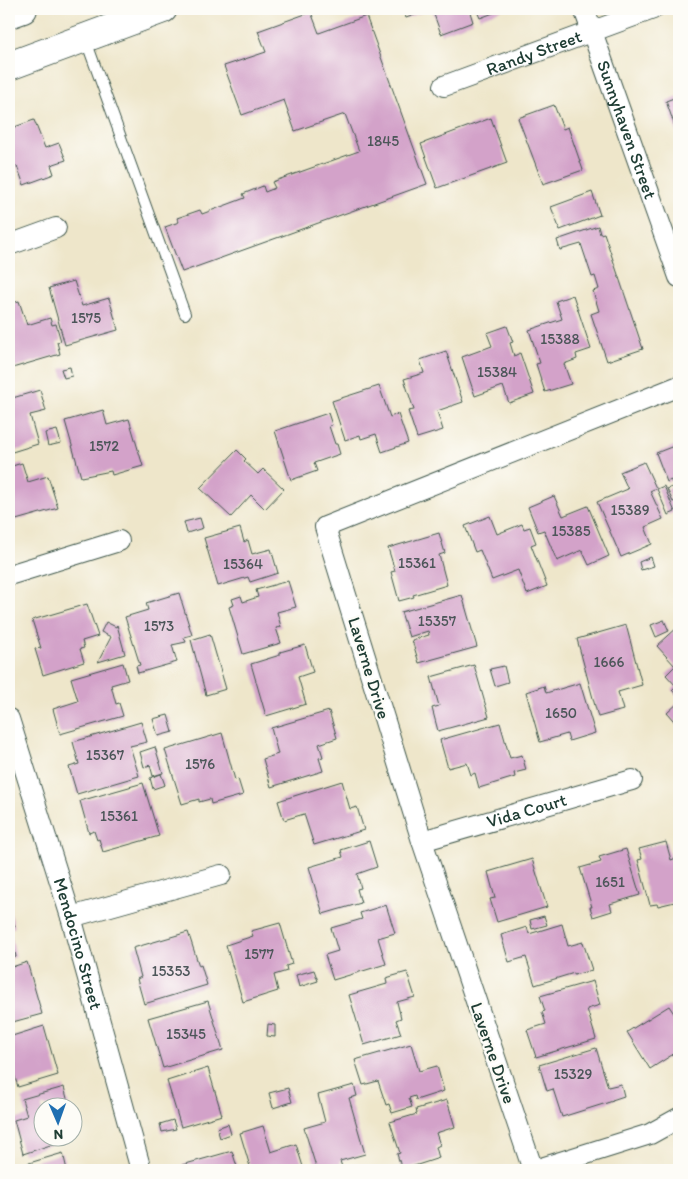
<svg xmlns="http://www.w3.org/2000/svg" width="688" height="1179" font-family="Itim,sans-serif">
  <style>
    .building { fill: #d3a2c9 }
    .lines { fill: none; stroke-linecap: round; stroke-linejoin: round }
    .lane-casing { stroke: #3e564a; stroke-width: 12 }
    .street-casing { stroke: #3e564a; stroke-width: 22 }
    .secondary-casing { stroke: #3e564a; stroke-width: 30 }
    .lane { stroke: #fff; stroke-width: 10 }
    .street { stroke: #fff; stroke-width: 20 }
    .secondary { stroke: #fff; stroke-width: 28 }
    .labels { text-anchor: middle; stroke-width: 4.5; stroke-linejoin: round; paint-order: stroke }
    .number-label { font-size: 15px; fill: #4c5659 }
    .street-label { font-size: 18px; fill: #1f3d34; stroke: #fdfcf7 }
  </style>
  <rect width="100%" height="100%" fill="#fdfcf7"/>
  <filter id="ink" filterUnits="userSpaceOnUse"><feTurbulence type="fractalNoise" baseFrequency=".02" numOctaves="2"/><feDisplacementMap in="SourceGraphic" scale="10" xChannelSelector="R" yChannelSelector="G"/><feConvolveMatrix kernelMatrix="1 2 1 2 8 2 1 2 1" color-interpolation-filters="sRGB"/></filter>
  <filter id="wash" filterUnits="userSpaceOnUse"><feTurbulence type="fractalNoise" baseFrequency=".0096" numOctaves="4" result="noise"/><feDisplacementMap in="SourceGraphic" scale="20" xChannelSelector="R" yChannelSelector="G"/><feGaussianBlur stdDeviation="1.12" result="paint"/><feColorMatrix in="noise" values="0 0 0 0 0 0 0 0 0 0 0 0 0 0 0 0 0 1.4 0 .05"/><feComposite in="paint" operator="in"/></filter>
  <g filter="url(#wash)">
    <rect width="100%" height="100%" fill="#eee6ca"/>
    <g id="blocks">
      <path class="building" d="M402 9H431L406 18Z
        M432 9H469L473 22 441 34Z
        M476 9H504L480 18Z
        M311 12 319 33 366 16 427 184 182 272 165 227 179 222 177 218 200 210 202 214 245 198 243 194 263 186 265 192 275 188 272 182 359 151 345 114 295 131 284 100 242 115 224 66 266 52 258 31Z
        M679 96V138L666 101Z
        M554 105 563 129 568 127 583 170 543 184 518 118Z
        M491 118 507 163 437 188 421 144Z
        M34 120 45 148 59 143 66 160 51 165 54 174 24 185 17 166 10 168 9 166V129Z
        M592 192 600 215 560 230 551 207Z
        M598 226 600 234 604 233 643 349 607 361 591 314 599 311 593 291 599 289 595 276 592 277 581 244 560 250 557 240Z
        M74 281 82 306 109 298 118 330 65 345 49 288Z
        M573 295 591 349 576 354 577 359 564 364 571 384 545 392 536 364 540 363 529 330 562 319 556 301Z
        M19 301 27 325 50 318 52 325 56 324 61 341 57 342 60 354 9 369V304Z
        M507 326 513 342 510 343 514 356 520 353 534 394 509 403 503 386 475 396 462 357 492 346 487 333Z
        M446 351 463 402 437 411 443 430 417 438 408 411 414 410 404 379 424 373 420 360Z
        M70 367 72 376 64 378 61 369Z
        M379 386 390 417 398 414 408 443 382 452 376 434 361 439 360 435 345 440 332 401Z
        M40 390 46 411 30 415 38 444 9 453V399Z
        M103 410 107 425 129 419 143 466 112 475 111 471 81 477 65 421Z
        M328 413 332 425 329 426 335 444H337L340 454 314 463 317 471 291 480 275 431Z
        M57 430 61 443 48 446 45 433Z
        M679 444V500L673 502 667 489 677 485 675 482 672 483 671 480 667 482 656 453Z
        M237 450 246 459 244 461 258 474 263 469 284 489 265 509 251 495 231 517 200 488Z
        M644 462 656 488 650 491 663 519 645 527 652 544 621 557 597 502 628 489 620 472Z
        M22 463 28 482 48 476 58 508 9 522V467Z
        M664 486 675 512 668 515 657 489Z
        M554 496 563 516 588 506 609 556 589 565 582 550 557 561 544 530 538 532 528 507Z
        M490 516 497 534 522 524 524 529 530 527 536 543 531 545 547 586 527 594 518 570 492 580 480 550 475 552 465 526Z
        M200 518 203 528 187 533 184 522Z
        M240 528 244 542 248 540 252 554 271 549 278 573 250 582 248 577 218 586 204 538Z
        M439 533 445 553 439 555 447 585 413 595 414 597 399 601 391 572 395 571 388 548Z
        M651 557 654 566 641 570 639 562Z
        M288 581 296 607 277 612 281 627 276 628 281 643 243 654 229 607 234 605 232 599 241 596 243 602 258 597 256 590Z
        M179 593 192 635 184 637 186 642 172 645 177 662 138 673 136 666 140 665 125 617 148 610 146 603Z
        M462 595 477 647 419 663 412 640 429 635 428 631 409 637 401 612Z
        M87 604 98 636 82 641 84 648 80 649 84 662 43 675 35 649 41 648 32 620Z
        M664 620 669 631 656 637 651 625Z
        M106 622 116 627 117 625 125 654 98 662 111 637 101 632Z
        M626 625 642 685 618 692 623 710 598 717 577 639Z
        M679 626V698L672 690 676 686 666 675 675 666 657 646Z
        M210 634 226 689 206 695 191 640Z
        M305 645 313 672 298 677 306 704 266 716 251 664 280 655V652Z
        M123 663 128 680 111 685 116 704 119 703 123 716 60 734 53 709 78 701 71 678Z
        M474 665 489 717 438 731 432 708 439 706 431 677Z
        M504 666 508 682 495 686 490 669Z
        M580 683 595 733 569 741 567 734 540 742 526 692 544 686 546 693Z
        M679 702V727L667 713Z
        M329 711 337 738 319 744 323 757 319 758 323 771 271 787 263 759 278 754 271 728Z
        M168 715 173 732 158 736 153 719Z
        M141 722 147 742 130 746 139 776 77 794 69 767 79 764 73 742Z
        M500 723 510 758 522 755 526 770 514 773 515 777 479 788 475 773 471 775 467 763 448 768 440 740Z
        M222 733 235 780 238 779 243 795 211 804 210 799 199 802V799L182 804 165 750Z
        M155 747 163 773 153 776 150 765 144 767 140 752Z
        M161 774 165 785 153 789 150 778Z
        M342 781 350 809 357 807 364 830 314 845 304 814 284 820 278 801Z
        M143 783 159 836 103 852 99 839 97 840 94 831 89 833 80 801Z
        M369 841 377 867 357 874 361 888 357 889 361 903 323 914 309 867 343 857 341 850Z
        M666 842 671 860 679 857V901L658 906 657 904 650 905 638 860 642 859 639 849Z
        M626 849 640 895 610 904 612 911 593 917 590 907H592L580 868 601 862 599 857Z
        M532 859 547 907 497 922 490 899 495 898 488 872Z
        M386 905 395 933 378 938 386 964 333 980 325 955 338 951 331 928 362 919 360 913Z
        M9 908 15 927 10 929 16 957 9 959Z
        M544 916 547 925 532 929 530 920Z
        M280 923 292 964 286 966 287 971 274 975 278 991 243 1002 226 945 253 936 251 931Z
        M562 924 568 946 583 942 592 970 574 975V973L535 985 526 957 509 962 501 935 527 927 529 934Z
        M188 932 199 966 201 965 207 985 144 1004 137 979 141 977 133 948Z
        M27 962 42 1014 9 1023V968Z
        M314 970 318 981 299 987 296 975Z
        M407 972 415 997 397 1002 401 1018 396 1020 401 1034 364 1045 349 995 387 984 386 978Z
        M593 981 600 1005 587 1009 596 1039 536 1057 527 1030 546 1024 542 1012 545 1011 540 996Z
        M208 1001 223 1050 163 1068 148 1018Z
        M669 1006 679 1021V1060L675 1053 650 1069 627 1032Z
        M268 1024 275 1025V1037L267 1036Z
        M44 1026 58 1075 18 1087 9 1057V1037Z
        M411 1044 419 1071 437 1066 444 1091 416 1100 415 1096 409 1098 412 1107 392 1113 389 1104 386 1105 378 1081 363 1085 355 1060Z
        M596 1048 608 1087 621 1084 624 1096 612 1100 613 1101 562 1117 553 1089 547 1091 539 1065Z
        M208 1068 222 1115 181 1127 167 1081Z
        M354 1085 357 1096 349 1098 365 1154 340 1161 343 1170H317L304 1128 325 1122 318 1095Z
        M64 1087 69 1106H42V1136H72L73 1120 78 1136 23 1154 14 1120 27 1116 22 1099Z
        M288 1088 292 1102 273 1108 269 1093Z
        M447 1100 455 1127 436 1133 440 1145 436 1147 439 1158 402 1170 397 1154 400 1153 390 1122 417 1114 416 1109Z
        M173 1120 176 1129 162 1132 160 1124Z
        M228 1124 231 1134 220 1138 217 1128Z
        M263 1126 271 1152 296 1144 304 1170H251L240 1133Z
        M232 1151 238 1170H183L182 1165Z
        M63 1153 67 1170H21L19 1166Z"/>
    </g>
  </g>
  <g filter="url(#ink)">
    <use href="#blocks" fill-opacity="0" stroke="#3e564a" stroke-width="1"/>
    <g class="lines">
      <g class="lane-casing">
        <path id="lane" d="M85 38 185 314"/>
      </g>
      <g class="street-casing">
        <g id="street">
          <path id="s1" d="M584 9 679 277"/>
          <path id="s2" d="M444 86 653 9"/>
          <path d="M9 245 56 228"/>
          <path d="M9 575 119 541"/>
          <path id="s3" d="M9 719 71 917 141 1170"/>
          <path id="s4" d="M422 841 632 780"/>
          <path d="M71 917 221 875"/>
          <path d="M533 1170 422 841 325 527 679 386"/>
          <path d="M535 1170 650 1134 679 1118"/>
        </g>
      </g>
      <g class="secondary-casing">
        <path id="secondary" d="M9 14 23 9
          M9 66 163 9"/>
      </g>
      <use href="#lane" class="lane"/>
      <use href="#street" class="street"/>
      <use href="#secondary" class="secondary"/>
    </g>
  </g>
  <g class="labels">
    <g class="number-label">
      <text x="383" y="146">1845</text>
      <text x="86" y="323">1575</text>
      <text x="560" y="344">15388</text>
      <text x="497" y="377">15384</text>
      <text x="104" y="451">1572</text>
      <text x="630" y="515">15389</text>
      <text x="571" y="536">15385</text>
      <text x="417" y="568">15361</text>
      <text x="243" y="569">15364</text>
      <text x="437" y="626">15357</text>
      <text x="159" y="631">1573</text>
      <text x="609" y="667">1666</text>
      <text x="561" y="718">1650</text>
      <text x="105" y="760">15367</text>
      <text x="200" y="769">1576</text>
      <text x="119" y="821">15361</text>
      <text x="610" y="887">1651</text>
      <text x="259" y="959">1577</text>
      <text x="171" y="976">15353</text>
      <text x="186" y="1039">15345</text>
      <text x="573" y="1079">15329</text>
    </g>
    <g class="street-label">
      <text dy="6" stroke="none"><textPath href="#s2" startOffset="96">Randy Street</textPath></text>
      <text dy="6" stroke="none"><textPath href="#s1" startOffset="128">Sunnyhaven Street</textPath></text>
      <text transform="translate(369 668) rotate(73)" y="6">Laverne Drive</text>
      <text dy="6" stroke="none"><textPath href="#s4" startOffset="109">Vida Court</textPath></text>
      <text dy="6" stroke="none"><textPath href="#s3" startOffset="235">Mendocino Street</textPath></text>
      <text transform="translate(493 1053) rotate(71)" y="6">Laverne Drive</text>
    </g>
  </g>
  <rect width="688" height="1179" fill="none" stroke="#fdfcf7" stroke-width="30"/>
  <g transform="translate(58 1122) rotate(178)"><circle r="24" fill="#fdfcf7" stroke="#a4b0a9"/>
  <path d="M0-4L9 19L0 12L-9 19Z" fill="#1f6fb2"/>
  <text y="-8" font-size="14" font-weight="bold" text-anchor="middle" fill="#1f3d34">N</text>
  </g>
</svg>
